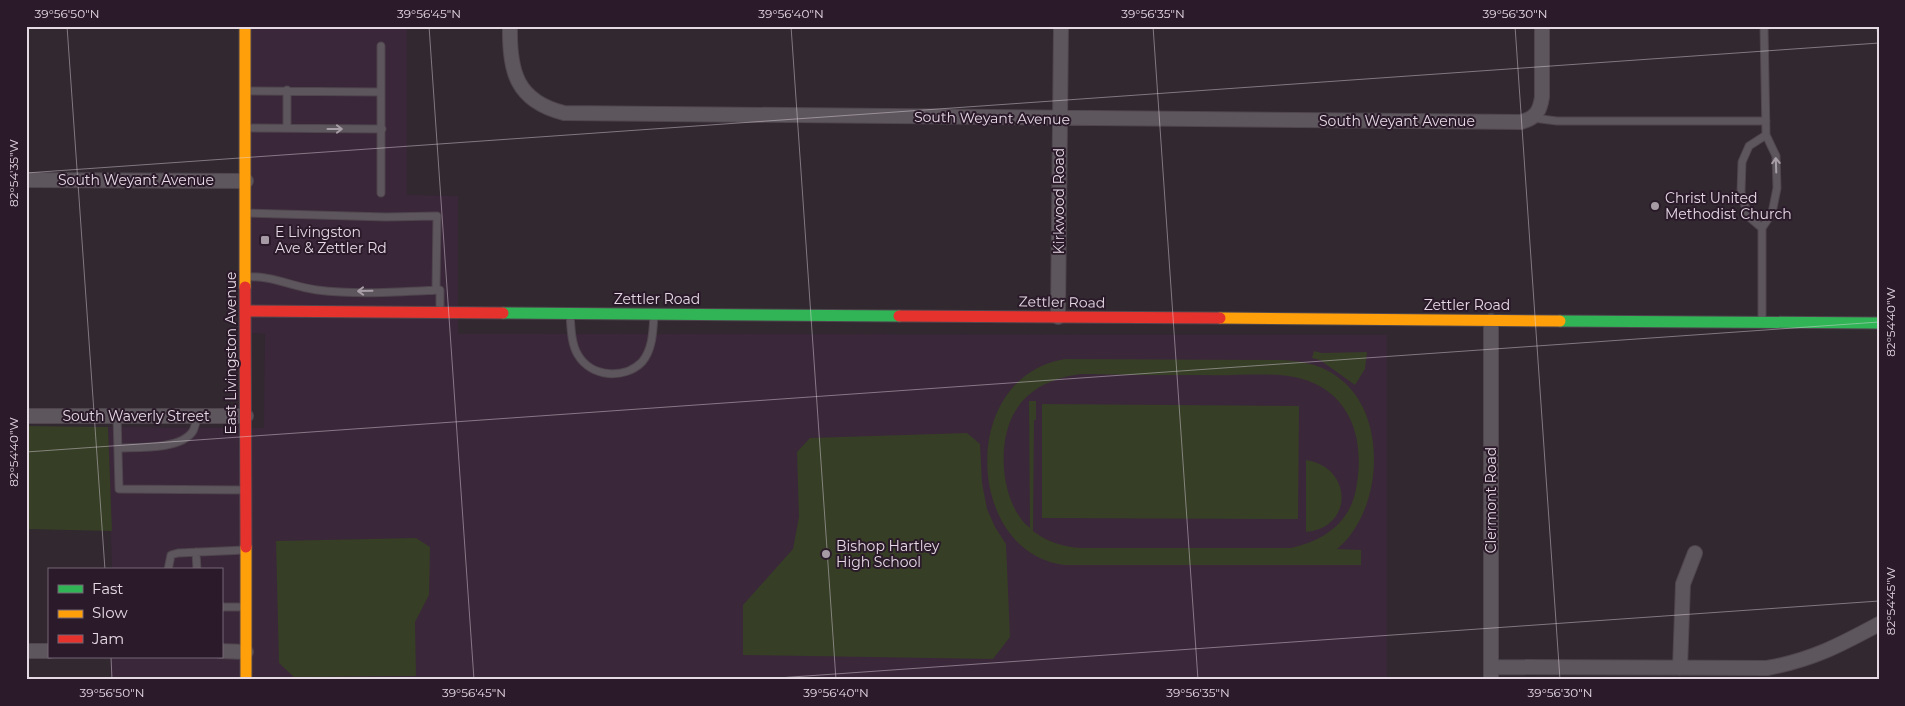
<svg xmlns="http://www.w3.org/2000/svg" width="1905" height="706" font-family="Montserrat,sans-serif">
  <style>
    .built { fill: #3b273a }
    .green { fill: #363e26; fill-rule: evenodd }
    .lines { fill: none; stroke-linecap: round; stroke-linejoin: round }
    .lane-casing { stroke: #4e454d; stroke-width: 9 }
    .street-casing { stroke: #4e454d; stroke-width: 16 }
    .fast-casing { stroke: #4e454d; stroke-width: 13 }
    .slow-casing { stroke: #4e454d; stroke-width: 13 }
    .jam-casing { stroke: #4e454d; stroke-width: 13 }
    .lane { stroke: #5e565d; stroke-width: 7 }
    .street { stroke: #5e565d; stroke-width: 14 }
    .fast { stroke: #30b455; stroke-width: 11 }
    .slow { stroke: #ff9f0a; stroke-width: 11 }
    .jam { stroke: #e5322d; stroke-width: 11 }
    .oneway { stroke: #a89ea7 }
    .ticks { fill: none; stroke: #e5d9e4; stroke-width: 1; stroke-opacity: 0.45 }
    .poi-dot { fill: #a69ba5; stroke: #2b1a2a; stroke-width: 2 }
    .labels { text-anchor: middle; stroke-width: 4; stroke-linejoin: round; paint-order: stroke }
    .street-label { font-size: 14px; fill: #e5d9e4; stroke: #2b1a2a }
    .poi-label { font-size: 14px; fill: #e5d9e4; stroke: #2b1a2a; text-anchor: start }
    .neatline { fill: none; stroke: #e5d9e4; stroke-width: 2 }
    .ticks-label { font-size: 12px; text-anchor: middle; fill: #e5d9e4 }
  </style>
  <rect width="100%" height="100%" fill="#312830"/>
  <path class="built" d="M243 26H407V195L458 196V334L1387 335V680H111V657H221V570H112L108 427 264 428 265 334 244 332Z"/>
  <path class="green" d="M1314 351 1322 353 1367 352 1365 369 1355 385 1320 360 1312 358Z
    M1065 359 1282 360C1307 361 1330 367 1348 386 1388 427 1380 514 1337 549L1361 550V565H1064C966 553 957 377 1065 359ZM1081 374C1123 375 1165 375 1207 375 1235 376 1266 372 1294 377 1350 388 1366 438 1356 489 1350 523 1323 541 1291 548H1081C1064 547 1047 542 1033 531L1034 420H1036V401H1029L1030 528C1000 504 995 438 1018 407 1032 386 1058 377 1081 374Z
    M1042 404 1299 406 1298 519 1042 518Z
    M26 426 108 427 112 531 26 529Z
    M967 433 980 444 982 483 987 509 995 527 1006 544 1010 637 993 659 743 655V605L793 549 799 517 797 452 810 438Z
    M1306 460C1353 467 1354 528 1306 532Z
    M416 538 430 547 429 595 415 622 416 676 294 677 279 663 276 541Z"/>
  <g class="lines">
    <g class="lane-casing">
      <path id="lane" d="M1764 26 1766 135
        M381 46V193
        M287 90V128
        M246 91 381 92
        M1533 118 1557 121H1766
        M246 128 382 129
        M246 213 386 217 437 216 436 290
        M1762 228 1748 216 1741 192 1742 162 1749 146 1766 135 1776 156 1777 188 1772 213 1762 228V322
        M246 277C271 275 293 287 317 290 357 295 400 292 440 290V311
        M570 314C571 327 571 344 578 355 591 377 624 380 642 362 653 349 653 330 654 314
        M117 416 119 489 244 490
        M118 448C138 447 181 450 193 431 195 427 196 421 198 416
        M196 552 197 570
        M168 570 171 555 178 553 245 550
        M221 607H246"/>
    </g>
    <g class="street-casing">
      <path id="street" d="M510 26C509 71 516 101 564 113L1521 122C1536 118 1540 111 1542 97V26
        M26 180 246 181
        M1058 317 1061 26
        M26 416H246
        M26 651H49
        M221 651 246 652
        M1491 667 1767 668C1812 660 1840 645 1879 624
        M1680 668 1683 584 1695 553
        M1491 680V321"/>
    </g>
    <g class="fast-casing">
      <path id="fast" d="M503 313 899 316
        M1560 321 1879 323"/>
    </g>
    <g class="slow-casing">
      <path id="slow" d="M245 26V287
        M1220 318 1560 321
        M246 547V680"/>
    </g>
    <g class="jam-casing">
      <path id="jam" d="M245 287 246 547
        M246 311 503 313
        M899 316 1220 318"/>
    </g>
    <use href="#lane" class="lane"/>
    <use href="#street" class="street"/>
    <use href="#fast" class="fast"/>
    <use href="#slow" class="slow"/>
    <use href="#jam" class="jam"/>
  </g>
  <defs><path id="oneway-shaft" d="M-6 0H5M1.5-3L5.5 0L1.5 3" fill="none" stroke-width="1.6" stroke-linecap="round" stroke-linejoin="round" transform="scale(1.25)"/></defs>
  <g class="oneway">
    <use href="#oneway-shaft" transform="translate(335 129)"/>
    <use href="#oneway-shaft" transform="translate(1776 165) rotate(-92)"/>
    <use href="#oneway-shaft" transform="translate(365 291) rotate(179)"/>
  </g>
  <path class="ticks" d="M67 26 105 570M429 26 474 680M791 26 836 680M1153 26 1198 680M1515 26 1560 680M1877 26 1879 55M26 173 1879 43M26 452 1879 322M111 657 112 680M749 680 1879 601"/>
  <g class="poi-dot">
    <circle cx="1655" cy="206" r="5"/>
    <rect x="260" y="235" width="10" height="10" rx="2.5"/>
    <circle cx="826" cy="554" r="5"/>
  </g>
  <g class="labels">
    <g class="street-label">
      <text transform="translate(992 118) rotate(1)" y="5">South Weyant Avenue</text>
      <text x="1397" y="126">South Weyant Avenue</text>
      <text x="136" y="185">South Weyant Avenue</text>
      <text transform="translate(1059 201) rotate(-90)" y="5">Kirkwood Road</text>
      <text x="657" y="304">Zettler Road</text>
      <text transform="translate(1062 302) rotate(1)" y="5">Zettler Road</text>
      <text x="1467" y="310">Zettler Road</text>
      <text transform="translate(231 353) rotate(-90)" y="5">East Livingston Avenue</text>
      <text x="136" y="421">South Waverly Street</text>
      <text transform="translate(1491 500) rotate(-90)" y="5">Clermont Road</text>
    </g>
    <g class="poi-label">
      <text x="1665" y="203">Christ United<tspan x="1665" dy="16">Methodist Church</tspan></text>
      <text x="275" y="237">E Livingston<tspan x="275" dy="16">Ave &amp; Zettler Rd</tspan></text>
      <text x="836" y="551">Bishop Hartley<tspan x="836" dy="16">High School</tspan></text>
    </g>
  </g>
  <rect width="1905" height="706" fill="none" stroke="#2b1a2a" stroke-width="55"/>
  <rect x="48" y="568" width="175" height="90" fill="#2b1a2a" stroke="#756674"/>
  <rect x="58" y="585" width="25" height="8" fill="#30b455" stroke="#756674"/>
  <text x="92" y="594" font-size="15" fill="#e5d9e4">Fast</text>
  <rect x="58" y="610" width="25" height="8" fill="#ff9f0a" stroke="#756674"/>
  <text x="92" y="618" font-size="15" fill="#e5d9e4">Slow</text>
  <rect x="58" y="635" width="25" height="8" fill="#e5322d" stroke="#756674"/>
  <text x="92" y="644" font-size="15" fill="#e5d9e4">Jam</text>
  <rect x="28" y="28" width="1850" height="650" class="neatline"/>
  <g class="ticks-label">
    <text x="67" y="18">39°56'50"N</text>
    <text x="429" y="18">39°56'45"N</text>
    <text x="791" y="18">39°56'40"N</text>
    <text x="1153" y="18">39°56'35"N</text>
    <text x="1515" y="18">39°56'30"N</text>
    <text transform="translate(14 173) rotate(-90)" y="4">82°54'35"W</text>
    <text transform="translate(1891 322) rotate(-90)" y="4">82°54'40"W</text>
    <text transform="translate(14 452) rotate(-90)" y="4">82°54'40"W</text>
    <text transform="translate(1891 601) rotate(-90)" y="4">82°54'45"W</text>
    <text x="112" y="697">39°56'50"N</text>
    <text x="474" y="697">39°56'45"N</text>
    <text x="836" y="697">39°56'40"N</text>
    <text x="1198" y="697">39°56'35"N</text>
    <text x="1560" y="697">39°56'30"N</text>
  </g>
</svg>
